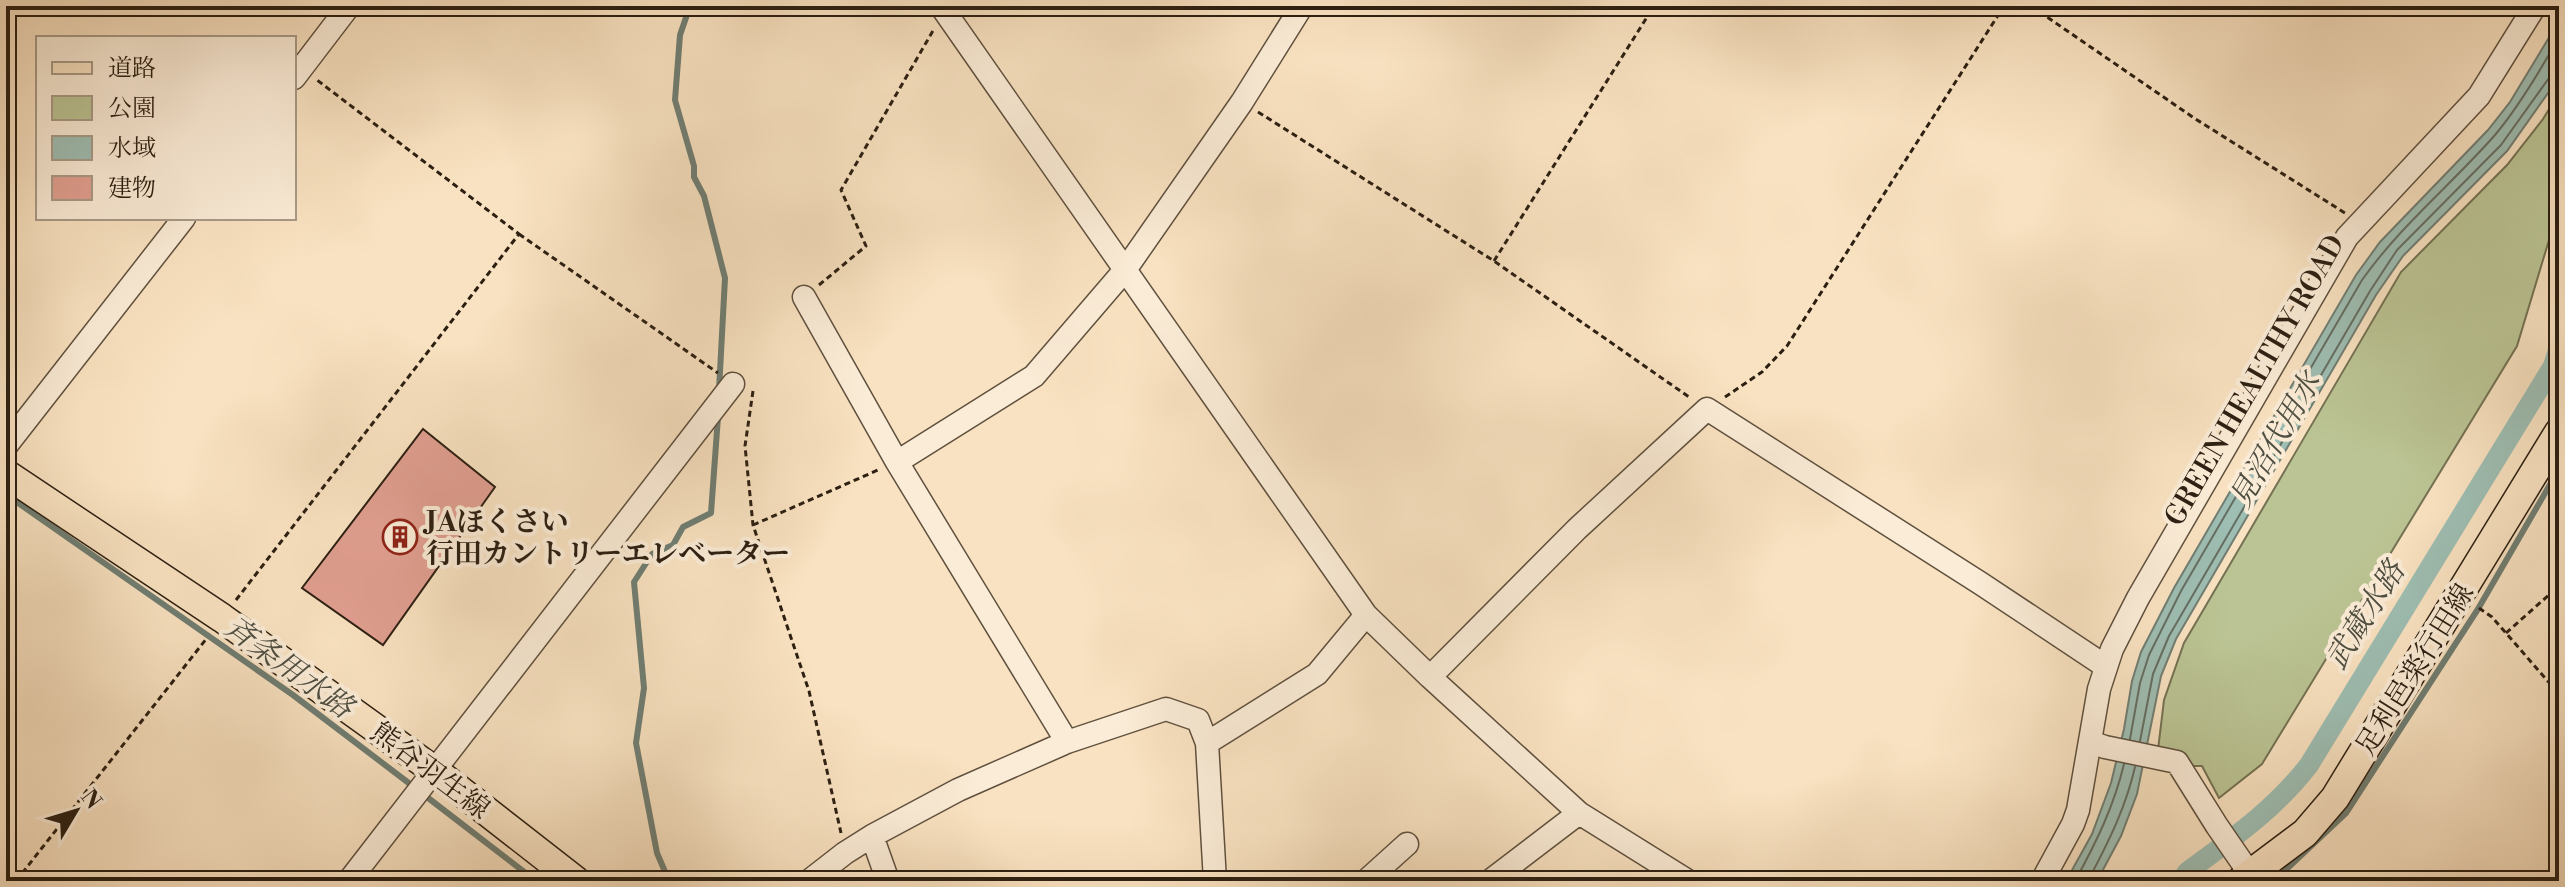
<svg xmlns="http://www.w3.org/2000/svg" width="2565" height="887" font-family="'Libre Bodoni','Noto Serif JP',serif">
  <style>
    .green { fill: #bbc494; stroke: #747253; stroke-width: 2 }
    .water { fill: #9ebeb3; stroke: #707e73; stroke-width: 2 }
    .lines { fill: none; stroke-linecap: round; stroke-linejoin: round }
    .shore { stroke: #656e62; stroke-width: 2 }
    .stream { stroke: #707e73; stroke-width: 6 }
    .canal { stroke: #9ebeb3; stroke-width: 20 }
    .building { fill: #e19f91; stroke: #2c1f12; stroke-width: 2 }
    .minor-casing { stroke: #5f503e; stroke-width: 25 }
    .major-casing { stroke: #2c1f12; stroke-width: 31 }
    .path { stroke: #2c1f12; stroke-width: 3; stroke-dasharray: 6 4; stroke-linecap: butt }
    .minor { stroke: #fbecd7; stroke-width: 22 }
    .major { stroke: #f9e2c1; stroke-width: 28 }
    .labels { text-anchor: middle; stroke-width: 8; stroke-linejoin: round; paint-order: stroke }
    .street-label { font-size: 28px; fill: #2c1f12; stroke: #fbecd7 }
    .poi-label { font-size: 28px; font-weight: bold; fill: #2c1f12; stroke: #fbecd7; text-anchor: start }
    .water-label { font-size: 30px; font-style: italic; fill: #4e4f42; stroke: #fbecd7 }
  </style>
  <rect width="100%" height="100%" fill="#f9e2c1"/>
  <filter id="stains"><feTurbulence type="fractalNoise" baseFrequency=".0025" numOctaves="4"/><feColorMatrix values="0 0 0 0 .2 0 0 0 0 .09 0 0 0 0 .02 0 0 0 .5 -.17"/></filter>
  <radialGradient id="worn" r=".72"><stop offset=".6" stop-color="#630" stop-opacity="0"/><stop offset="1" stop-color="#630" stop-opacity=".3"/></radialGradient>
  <path class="green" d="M2559 93V207L2517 346 2262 764 2219 798 2202 766H2193L2186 755 2158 750 2164 700 2184 643 2401 272 2507 165 2543 119Z"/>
  <path class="water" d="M2559 21V76L2553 86 2507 151 2403 256 2376 295 2176 639 2161 676 2137 794 2121 836 2097 881H2066L2092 834 2111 783 2124 729 2132 681 2141 652 2174 588 2356 275 2380 242 2488 130 2510 102Z"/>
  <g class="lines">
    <path class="shore" d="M2130 739 2140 683 2149 655 2181 591 2362 280C2401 225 2451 185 2495 135 2520 105 2540 71 2559 37
      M2140 741 2153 674 2169 636 2370 291 2397 250 2501 145 2549 78 2559 74
      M2075 881C2096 843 2114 806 2124 764
      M2090 881 2091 875C2110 839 2126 806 2135 767"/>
    <path class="stream" d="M690 6 680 35 675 100 694 166V177L704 196 725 278 719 390
      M11 498 293 695 414 787
      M423 794 536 881
      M669 881 657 853 636 743 644 688 634 582 652 554 673 545 683 527 711 513 718 417
      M2274 881 2346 813 2478 609 2559 469"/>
    <path class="canal" d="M2181 881 2187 872C2233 838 2274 810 2309 765L2553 366 2559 347"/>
  </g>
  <path class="building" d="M423 429 495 487 383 645 302 588Z"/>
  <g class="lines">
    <g class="minor-casing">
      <path id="minor" d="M941 6 1366 615 1430 677
        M294 78 349 6
        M804 297 897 462 1067 742
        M6 446 184 218
        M897 462 1034 376 1125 270 1242 102 1302 6
        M2090 742 2105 747 2177 762 2217 826 2250 874
        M1207 743 1317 674 1366 615
        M1579 813 1688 881
        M872 836 888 881
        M349 881 733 384
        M809 881 845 853 872 836 958 790 1067 742 1166 709 1198 720 1207 743 1215 881
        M1366 881 1407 844
        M1490 881 1579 813 1430 677 1577 529 1707 409 1980 583 2105 666
        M2042 881 2073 824 2078 810 2099 689 2112 649 2138 598 2347 237 2479 96 2535 6"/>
    </g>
    <g class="major-casing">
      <path id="major" d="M6 474 222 618 435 771 576 881
        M2241 881 2305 833 2335 798 2559 432"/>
    </g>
    <path class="path" d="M2031 6 2194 118 2345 213
      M1258 112 1494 261 1689 397
      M519 234 718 373
      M1494 261 1654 6
      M819 285 866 246 841 190 934 29
      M753 391 745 446 753 525 809 691 841 833
      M1725 397 1762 372 1787 346 2004 6
      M753 525 878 470
      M236 600 519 234 317 80
      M2479 608 2492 617 2559 694
      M2506 633 2559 586
      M16 881 207 638"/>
    <use href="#minor" class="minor"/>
    <use href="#major" class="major"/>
  </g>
  <defs>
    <g id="building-ring" transform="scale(1.8)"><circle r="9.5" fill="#fbecd7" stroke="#8f2418" stroke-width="1.5"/><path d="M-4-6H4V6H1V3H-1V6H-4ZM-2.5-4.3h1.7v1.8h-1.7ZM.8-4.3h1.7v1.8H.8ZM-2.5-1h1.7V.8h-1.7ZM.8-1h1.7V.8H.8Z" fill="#8f2418"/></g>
  </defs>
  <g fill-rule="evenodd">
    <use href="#building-ring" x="400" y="537"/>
  </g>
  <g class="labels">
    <g class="street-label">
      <text transform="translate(2254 380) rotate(-60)" y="10">GREEN HEALTHY ROAD</text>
      <text transform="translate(2414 669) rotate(-58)" y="10">足利邑楽行田線</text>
      <text transform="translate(431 770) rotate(37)" y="10">熊谷羽生線</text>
    </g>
    <g class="poi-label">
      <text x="426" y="531">JAほくさい<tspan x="426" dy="32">行田カントリーエレベーター</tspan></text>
    </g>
    <g class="water-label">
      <text transform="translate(2275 440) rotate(-60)" y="10">見沼代用水</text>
      <text transform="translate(2365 615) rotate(-58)" y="10">武蔵水路</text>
      <text transform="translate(289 667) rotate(36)" y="10">斉条用水路</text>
    </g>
  </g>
  <rect width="2565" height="887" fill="none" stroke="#f9e2c1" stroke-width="32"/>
  <rect x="8" y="8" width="2549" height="871" fill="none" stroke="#2c1f12" stroke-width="4"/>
  <rect x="16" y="16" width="2533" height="855" fill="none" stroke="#2c1f12" stroke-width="2"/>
  <rect x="36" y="36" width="260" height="184" fill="#fbecd7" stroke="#a89a88" stroke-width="2"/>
  <rect x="52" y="62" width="40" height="12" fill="#f9e2c1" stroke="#a89a88" stroke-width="2"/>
  <text x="108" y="76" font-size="24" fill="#2c1f12">道路</text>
  <rect x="52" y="96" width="40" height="24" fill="#bbc494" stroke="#a89a88" stroke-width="2"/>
  <text x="108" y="116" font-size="24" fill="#2c1f12">公園</text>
  <rect x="52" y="136" width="40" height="24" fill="#9ebeb3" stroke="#a89a88" stroke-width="2"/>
  <text x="108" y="156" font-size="24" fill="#2c1f12">水域</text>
  <rect x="52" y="176" width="40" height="24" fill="#e19f91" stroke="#a89a88" stroke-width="2"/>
  <text x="108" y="196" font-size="24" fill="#2c1f12">建物</text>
  <g transform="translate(76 811) rotate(52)" stroke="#fbecd7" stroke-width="6" paint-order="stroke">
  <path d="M0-6L14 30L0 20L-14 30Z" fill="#2c1f12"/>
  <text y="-12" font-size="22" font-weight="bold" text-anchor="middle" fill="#2c1f12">N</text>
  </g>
  <rect width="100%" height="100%" filter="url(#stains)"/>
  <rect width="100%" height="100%" fill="url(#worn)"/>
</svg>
